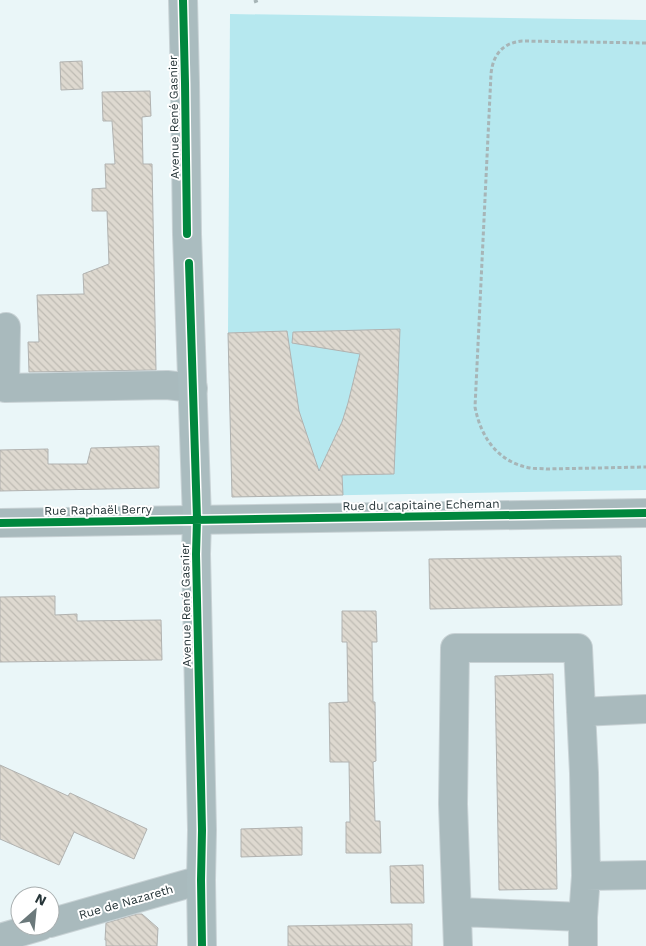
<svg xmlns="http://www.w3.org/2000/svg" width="646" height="946" font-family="'Work Sans',sans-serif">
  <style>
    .pitch { fill: #b6e8ef }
    .building { fill: url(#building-back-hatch); stroke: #b1b2b0 }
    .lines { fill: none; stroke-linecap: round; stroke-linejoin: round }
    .minor-casing { stroke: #c8d2d5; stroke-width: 30 }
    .major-casing { stroke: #c8d2d5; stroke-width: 30 }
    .path { stroke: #a7b5b7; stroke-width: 3; stroke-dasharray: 4 2.5; stroke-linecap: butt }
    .minor { stroke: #a9babd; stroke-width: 28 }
    .major { stroke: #aabcbf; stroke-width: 28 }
    .cycleway-casing { stroke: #fff; stroke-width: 11 }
    .cycleway { stroke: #00873e; stroke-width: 8 }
    .labels { text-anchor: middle; stroke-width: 4; stroke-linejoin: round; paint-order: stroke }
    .street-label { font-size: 12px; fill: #263538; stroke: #fff }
  </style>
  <defs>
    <pattern id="building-back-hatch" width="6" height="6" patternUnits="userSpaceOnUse" patternTransform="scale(1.25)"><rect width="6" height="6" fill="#ded9d0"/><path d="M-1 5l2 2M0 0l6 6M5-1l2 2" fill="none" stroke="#bebbb3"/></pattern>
  </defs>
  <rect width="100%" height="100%" fill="#eaf6f8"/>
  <path class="pitch" d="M230 14 646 20V490L232 497 228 333Z"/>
  <path class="building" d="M82 61 83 89 61 90 60 62Z
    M150 91 151 116 142 117 143 164H152L156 370 29 372 28 342H39L37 295 84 294 83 274 109 264 107 211H92V189L106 188 105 164H115L112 121H103L102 92Z
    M400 329 394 474 342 475 343 495 232 497 228 333 287 331 299 411 319 471 342 422 348 403 360 354 292 343 293 332Z
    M159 446V488L0 491V450L48 449V464H87L91 448Z
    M621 556 622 605 430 609 429 559Z
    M55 596V615L77 614V621L161 620 162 660 0 662V597Z
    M342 611H376L377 642H372L373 702H375L376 761 373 762 375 821H380L381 853H346V822H350L349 762H330L329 703 348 702 347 642H342Z
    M553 674 557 889 499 890 495 676Z
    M0 765 68 796 70 793 147 829 134 859 74 832 59 865 0 839Z
    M302 827V855L241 857V829Z
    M423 865 424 903H391L390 866Z
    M137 914H142L158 928 157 946H106V940H105L106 923Z
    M412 924V946H288V926Z"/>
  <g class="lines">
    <g class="minor-casing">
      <path id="minor" d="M6 327 5 388 167 385 193 388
        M0 523 646 513
        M581 712 646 709
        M586 876 646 875
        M458 912 583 917
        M50 923 201 880
        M0 938 41 926
        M458 946 453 804 455 648H578L584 773 586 876 583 917V946"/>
    </g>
    <g class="major-casing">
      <path id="major" d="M183 0 185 83 187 234 197 519 196 554 202 830 201 880 202 946"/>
    </g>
    <path class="path" d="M254 2 259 0
      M646 43 522 41C503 43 493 54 491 74L475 407C481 438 498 462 530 468 535 469 541 468 546 469L646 467"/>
    <use href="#minor" class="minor"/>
    <use href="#major" class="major"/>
    <g class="cycleway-casing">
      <path id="cycleway" d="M183 0 185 83 187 234
        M189 263 197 519 196 554 202 830 201 880 202 946
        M0 523 646 513"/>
    </g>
    <use href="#cycleway" class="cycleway"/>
  </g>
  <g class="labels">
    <g class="street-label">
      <text transform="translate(174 117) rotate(-91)" y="4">Avenue René Gasnier</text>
      <text transform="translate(421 505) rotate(-1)" y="4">Rue du capitaine Echeman</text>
      <text transform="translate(98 510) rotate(-1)" y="4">Rue Raphaël Berry</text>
      <text transform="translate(186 605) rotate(-91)" y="4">Avenue René Gasnier</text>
      <text transform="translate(126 902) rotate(-16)" y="4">Rue de Nazareth</text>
    </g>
  </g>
  <g transform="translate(35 911) rotate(27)"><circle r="24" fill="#ffffff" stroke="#a8aeaf"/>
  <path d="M0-4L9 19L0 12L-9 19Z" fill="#6b797b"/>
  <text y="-8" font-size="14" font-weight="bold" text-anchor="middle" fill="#263538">N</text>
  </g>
</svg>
